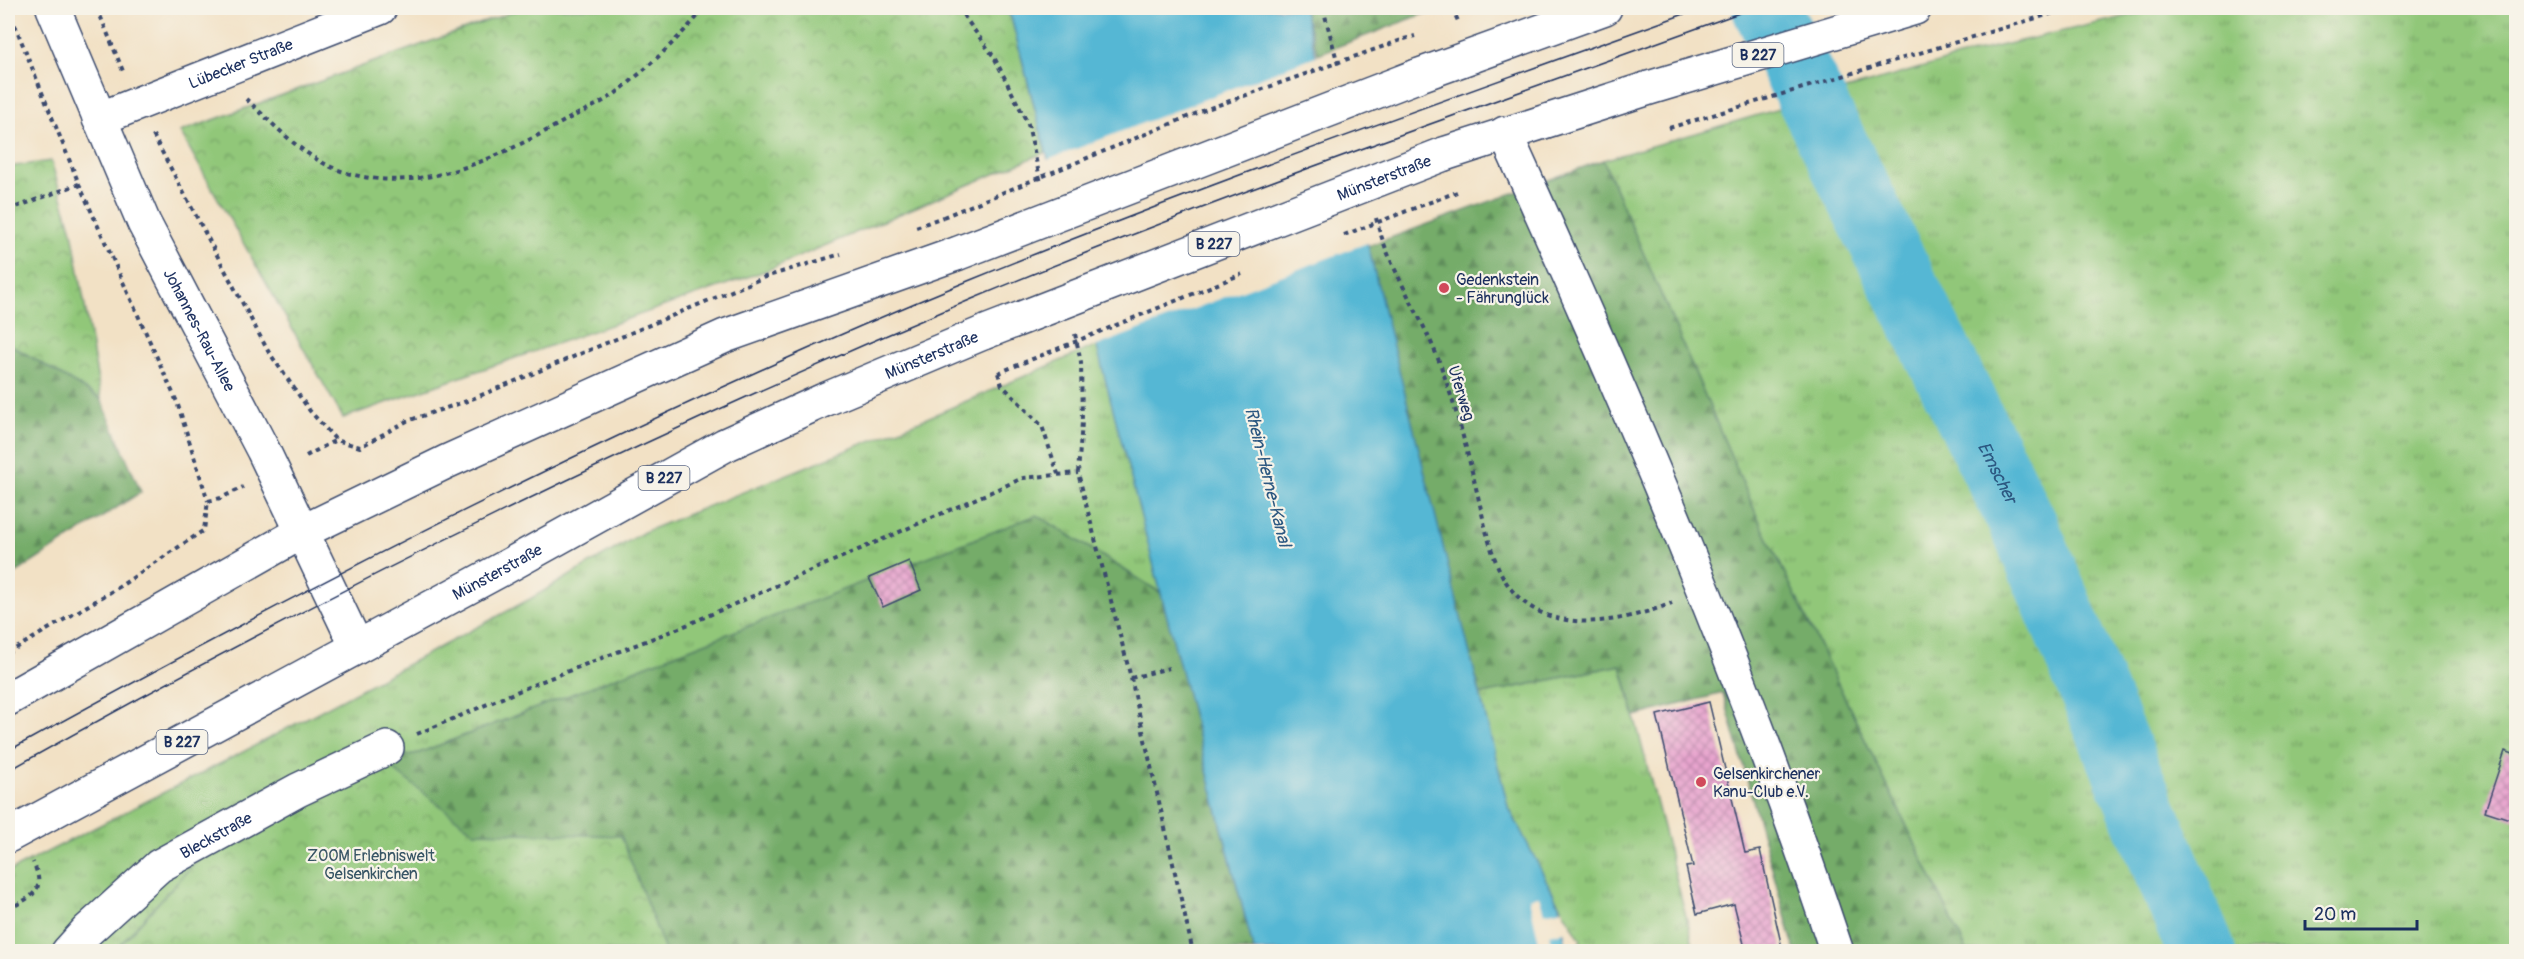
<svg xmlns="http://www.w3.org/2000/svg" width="2524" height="959" font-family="Pangolin,sans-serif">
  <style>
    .grass { fill: url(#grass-tufts); stroke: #567b6c; stroke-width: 1.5 }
    .forest { fill: url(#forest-firs); stroke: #486e64; stroke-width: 1.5 }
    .park { fill: url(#park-crowns); stroke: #567b6c; stroke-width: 1.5 }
    .water { fill: #55b7d4; stroke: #387399; stroke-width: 1.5 }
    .pier { fill: #f2e1c5 }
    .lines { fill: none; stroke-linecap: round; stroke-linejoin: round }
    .river { stroke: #55b7d4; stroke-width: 68 }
    .building { fill: url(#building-cross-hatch) }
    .minor-casing { stroke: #3b4a6d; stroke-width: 36 }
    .major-casing { stroke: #3b4a6d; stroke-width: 36 }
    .path { stroke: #3b4a6d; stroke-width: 4; stroke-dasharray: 4.5 4.5; stroke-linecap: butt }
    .minor { stroke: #fff; stroke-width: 33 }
    .major { stroke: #fff; stroke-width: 33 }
    .tram { stroke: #1b2f5e; stroke-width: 1.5 }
    .major-bridge-casing { stroke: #3b4a6d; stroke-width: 36; stroke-linecap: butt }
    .path-bridge { stroke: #3b4a6d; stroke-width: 4; stroke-dasharray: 4.5 4.5; stroke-linecap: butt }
    .major-bridge { stroke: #fff; stroke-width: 33 }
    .poi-dot { fill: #d1495b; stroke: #f7f3e8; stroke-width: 2 }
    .labels { text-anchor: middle; stroke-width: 4.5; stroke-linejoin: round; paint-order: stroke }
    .shield { fill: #f7f3e8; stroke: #5d6a87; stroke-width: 1.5 }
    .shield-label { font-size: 15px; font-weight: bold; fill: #1b2f5e }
    .street-label { font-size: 16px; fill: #1b2f5e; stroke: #f7f3e8 }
    .poi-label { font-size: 16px; fill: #1b2f5e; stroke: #f7f3e8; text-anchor: start }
    .park-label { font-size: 16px; fill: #385565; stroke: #f7f3e8 }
    .water-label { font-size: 18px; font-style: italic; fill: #2c5881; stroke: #f7f3e8 }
  </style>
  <defs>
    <pattern id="grass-tufts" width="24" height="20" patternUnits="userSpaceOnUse" patternTransform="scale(1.5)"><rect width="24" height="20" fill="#91c779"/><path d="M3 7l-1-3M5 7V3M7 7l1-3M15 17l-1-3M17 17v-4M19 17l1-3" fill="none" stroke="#76a266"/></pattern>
    <pattern id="forest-firs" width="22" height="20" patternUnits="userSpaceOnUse" patternTransform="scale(1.5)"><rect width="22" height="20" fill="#74ac69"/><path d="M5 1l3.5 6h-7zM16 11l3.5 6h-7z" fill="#5e8c5a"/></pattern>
    <pattern id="park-crowns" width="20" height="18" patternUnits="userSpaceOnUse" patternTransform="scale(1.5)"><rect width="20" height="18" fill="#91c779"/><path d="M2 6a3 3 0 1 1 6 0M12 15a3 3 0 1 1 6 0" fill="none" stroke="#76a266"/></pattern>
    <pattern id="building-cross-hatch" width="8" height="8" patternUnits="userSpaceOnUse" patternTransform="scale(1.5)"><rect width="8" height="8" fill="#e8a4ce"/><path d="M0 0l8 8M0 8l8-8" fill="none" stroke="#bb86aa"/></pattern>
  </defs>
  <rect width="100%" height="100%" fill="#f7f3e8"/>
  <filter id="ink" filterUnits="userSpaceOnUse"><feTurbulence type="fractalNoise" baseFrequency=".0167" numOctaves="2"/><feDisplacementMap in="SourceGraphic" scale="12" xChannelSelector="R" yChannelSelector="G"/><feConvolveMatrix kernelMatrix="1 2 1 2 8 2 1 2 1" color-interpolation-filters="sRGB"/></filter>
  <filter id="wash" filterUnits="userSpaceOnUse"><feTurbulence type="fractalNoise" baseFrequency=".008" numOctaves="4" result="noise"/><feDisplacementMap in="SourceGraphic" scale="24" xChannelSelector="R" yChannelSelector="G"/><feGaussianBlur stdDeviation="1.35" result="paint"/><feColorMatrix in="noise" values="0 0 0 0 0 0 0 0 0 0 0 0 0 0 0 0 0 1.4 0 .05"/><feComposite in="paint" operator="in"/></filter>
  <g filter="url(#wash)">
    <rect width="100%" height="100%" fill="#f2e1c5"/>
    <path class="grass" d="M2162 8H2516V951H1967L1757 516 1603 160 1986 49Z
      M1097 345 1161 593 1037 515 419 753 381 760 207 849 114 951 8 952V872L243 752 530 599 644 532 927 418Z
      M1621 665 1695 951H1575L1581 940 1506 817 1478 695Z"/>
    <path class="forest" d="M1303 8H1439L1318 54Z
      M1603 160 1757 516 1967 951H1795L1723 693 1635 716 1621 665 1478 695 1368 246Z
      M8 343 101 399 141 492 8 578Z
      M1037 515 1161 593 1254 951H665L621 836 474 832 381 760 419 753Z"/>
    <path class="park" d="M523 8H1001L1011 17 1046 152 765 271 343 418 180 132Z
      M51 161 72 231 101 399 8 343V167Z
      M381 760 474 832 621 836 665 951 114 952 207 849Z"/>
    <path class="water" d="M1001 8H1303L1368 246 1508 806 1559 905 1567 951H1254L1011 17Z"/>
    <path class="pier" d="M1321 54 1370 242 1094 347 1045 161Z
      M1539 896 1544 913 1563 909 1567 931 1550 935 1554 951H1541L1529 898Z"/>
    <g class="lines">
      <path class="river" id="s1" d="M1766 8 2026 530 2202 952"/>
    </g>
    <g id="blocks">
      <path class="building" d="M909 561 921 590 883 607 869 578Z
        M1709 702 1745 853 1760 850 1783 952H1746L1734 904 1697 914 1686 867 1693 866 1657 715Z
        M2505 751 2516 755V821L2485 811Z"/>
    </g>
  </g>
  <g filter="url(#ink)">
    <use href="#blocks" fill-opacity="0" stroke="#3b4a6d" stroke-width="1.5"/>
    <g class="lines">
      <g class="minor-casing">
        <g id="minor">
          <path id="s2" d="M53 8 144 223 263 450 357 647"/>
          <path id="s3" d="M99 119 380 8"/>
          <path d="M1505 133C1627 401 1744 672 1837 952"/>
          <path id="s4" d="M68 952 87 931 159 866 298 790 387 748"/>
        </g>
      </g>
      <g class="major-casing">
        <g id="major">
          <path d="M1417 76 1605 8"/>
          <path d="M1444 154 1649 88 1915 8"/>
          <path d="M8 699 302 532 446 462 725 336 956 254"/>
          <path id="s5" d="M8 836 504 568 725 445 824 400 983 333"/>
        </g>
      </g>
      <path class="path" d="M8 8 79 184 177 402 208 501
        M97 8 123 71
        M958 8 994 57 1028 124 1041 183
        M1323 8 1339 68
        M1452 8 1458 21
        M1404 39 1415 36
        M246 99C276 126 304 159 344 172 422 197 501 156 568 119 585 110 605 102 620 90 650 66 680 37 705 8
        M1669 128 2070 8
        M153 135 268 351 310 411 336 440 360 447 407 421 467 401 765 277 841 254
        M8 210 79 184
        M1376 218C1390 274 1426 320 1444 375 1457 412 1467 450 1476 488 1483 516 1488 546 1500 571 1532 639 1614 626 1672 603
        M916 227 943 217
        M1075 334 1081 362 1082 422 1078 473 1131 678 1193 952
        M998 373 1002 385 1042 426 1058 474
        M306 456 336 440
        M8 653 119 587 204 530 208 501 221 498 243 487
        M1131 678 1169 668
        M417 734 540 682 682 627 1023 478 1078 473
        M8 910C32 895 47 893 33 862"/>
      <use href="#minor" class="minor"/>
      <use href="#major" class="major"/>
      <path class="tram" d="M8 751C320 579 638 416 968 281 1210 182 1456 96 1701 8
        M8 771C319 596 641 437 972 299 1229 192 1492 103 1753 8"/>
      <g class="major-bridge-casing">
        <g id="major-bridge">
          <path d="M956 254 1417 76"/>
          <path id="s6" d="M983 333 1444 154"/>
        </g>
      </g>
      <path class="path-bridge" d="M943 217 1207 109 1404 39
        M1344 235 1457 192
        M998 373 1242 274"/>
      <use href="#major-bridge" class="major-bridge"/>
    </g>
  </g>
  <g class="poi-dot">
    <circle cx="1444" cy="288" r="6"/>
    <circle cx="1701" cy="782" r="6"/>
  </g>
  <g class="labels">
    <g class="shield">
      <rect x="1732.5" y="43" width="51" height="24" rx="4.5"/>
      <rect x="1188.5" y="232" width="51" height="24" rx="4.5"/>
      <rect x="638.5" y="466" width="51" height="24" rx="4.5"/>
      <rect x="156.5" y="730" width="51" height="24" rx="4.5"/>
    </g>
    <g class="shield-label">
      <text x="1758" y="60">B 227</text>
      <text x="1214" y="249">B 227</text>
      <text x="664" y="483">B 227</text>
      <text x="182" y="747">B 227</text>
    </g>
    <g class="street-label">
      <text dy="6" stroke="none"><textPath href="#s3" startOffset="152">Lübecker Straße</textPath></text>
      <text dy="6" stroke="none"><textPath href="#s6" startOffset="430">Münsterstraße</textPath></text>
      <text dy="6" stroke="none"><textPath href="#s2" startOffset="354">Johannes-Rau-Allee</textPath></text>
      <text dy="6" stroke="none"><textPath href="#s5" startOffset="1042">Münsterstraße</textPath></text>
      <text transform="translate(1462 393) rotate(73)" y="6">Uferweg</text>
      <text dy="6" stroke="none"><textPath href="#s5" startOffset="556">Münsterstraße</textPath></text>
      <text dy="6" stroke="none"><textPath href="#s4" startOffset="190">Bleckstraße</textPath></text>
    </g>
    <g class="poi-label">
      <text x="1456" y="285">Gedenkstein<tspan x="1456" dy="18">- Fährunglück</tspan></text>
      <text x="1713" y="779">Gelsenkirchener<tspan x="1713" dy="18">Kanu-Club e.V.</tspan></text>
    </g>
    <g class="park-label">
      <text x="371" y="861">ZOOM Erlebniswelt<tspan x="371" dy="18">Gelsenkirchen</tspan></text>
    </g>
    <g class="water-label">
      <text dy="6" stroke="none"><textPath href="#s1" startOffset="519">Emscher</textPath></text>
      <text transform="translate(1268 477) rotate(76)" y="6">Rhein-Herne-Kanal</text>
    </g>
  </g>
  <rect width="2524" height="959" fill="none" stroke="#f7f3e8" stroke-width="30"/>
  <path d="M2305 920v9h112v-9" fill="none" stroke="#1b2f5e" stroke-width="3"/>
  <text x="2314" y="920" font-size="18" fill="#1b2f5e" stroke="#f7f3e8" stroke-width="4.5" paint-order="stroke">20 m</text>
</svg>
